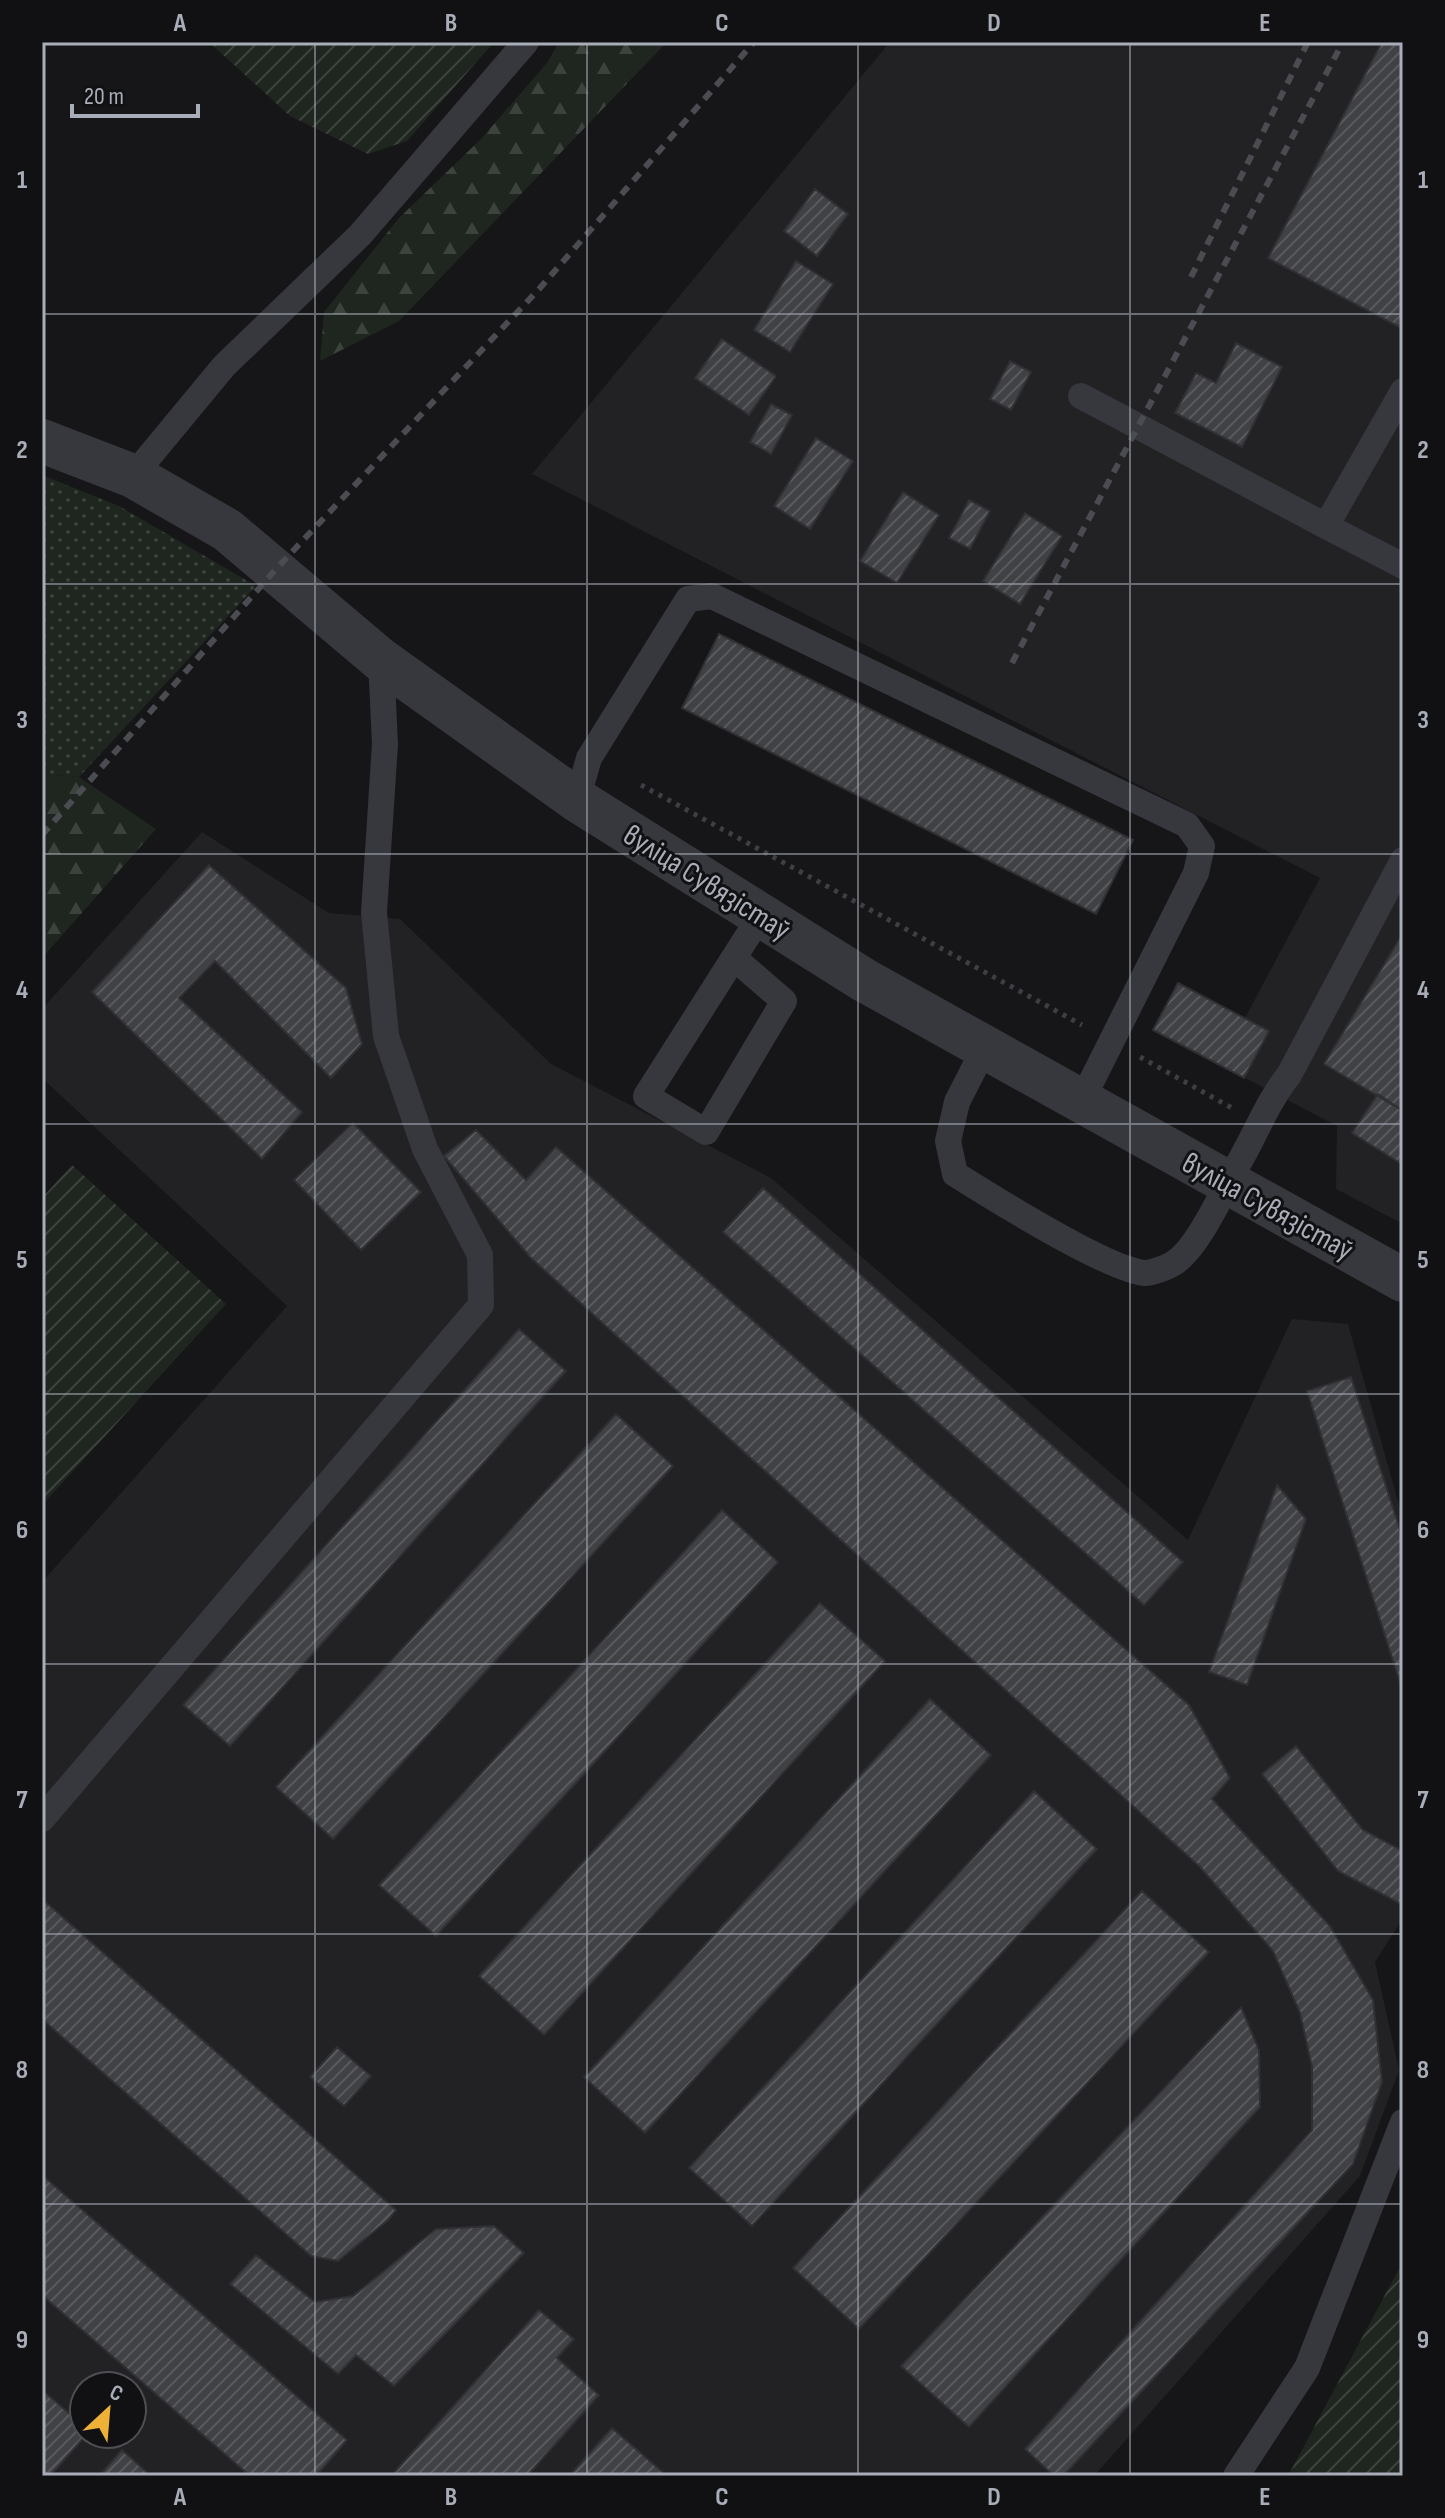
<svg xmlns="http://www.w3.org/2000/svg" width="1445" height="2518" font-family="'Sofia Sans Condensed',sans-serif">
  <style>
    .built { fill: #222225; fill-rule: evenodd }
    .grass { fill: url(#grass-dots) }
    .forest { fill: url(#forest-firs) }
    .garden { fill: url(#garden-furrows) }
    .building { fill: url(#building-hatch); stroke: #303034; stroke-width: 2 }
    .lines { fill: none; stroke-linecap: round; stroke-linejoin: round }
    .path { stroke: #3d3f44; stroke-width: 5; stroke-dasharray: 4 6; stroke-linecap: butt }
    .service { stroke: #37383d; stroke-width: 26 }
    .minor { stroke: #37383d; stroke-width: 44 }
    .rail { stroke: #4a4c52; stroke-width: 6; stroke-dasharray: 10 8; stroke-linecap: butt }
    .grid { fill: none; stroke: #a8adb8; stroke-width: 2; stroke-opacity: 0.55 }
    .labels { text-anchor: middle; stroke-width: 6; stroke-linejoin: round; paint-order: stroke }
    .street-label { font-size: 30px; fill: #a8adb8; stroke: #111113 }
    .neatline { fill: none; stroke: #a8adb8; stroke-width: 3 }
    .grid-label { font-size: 26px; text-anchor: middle; font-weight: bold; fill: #a8adb8 }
  </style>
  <defs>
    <pattern id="grass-dots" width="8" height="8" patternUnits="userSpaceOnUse" patternTransform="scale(2)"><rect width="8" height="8" fill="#1e261f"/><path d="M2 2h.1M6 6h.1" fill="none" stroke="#3c433d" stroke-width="1.8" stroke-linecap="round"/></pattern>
    <pattern id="forest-firs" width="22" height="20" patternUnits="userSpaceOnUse" patternTransform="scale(2)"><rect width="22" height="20" fill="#1e261f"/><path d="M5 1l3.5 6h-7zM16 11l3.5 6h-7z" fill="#3c433d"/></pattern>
    <pattern id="garden-furrows" width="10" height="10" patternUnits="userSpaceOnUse" patternTransform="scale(2)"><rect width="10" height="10" fill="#1e261f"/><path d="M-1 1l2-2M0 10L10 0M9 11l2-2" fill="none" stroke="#3c433d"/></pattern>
    <pattern id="building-hatch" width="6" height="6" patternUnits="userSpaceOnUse" patternTransform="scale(2)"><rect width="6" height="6" fill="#404145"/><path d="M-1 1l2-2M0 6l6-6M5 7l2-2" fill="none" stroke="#595a5e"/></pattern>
  </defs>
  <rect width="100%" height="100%" fill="#161618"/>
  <path class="built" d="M890 42H1403V1224L1336 1189 1337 1126 1153 1030 1178 983 1245 1018 1320 878 532 474Z
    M202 832 329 913 400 919 551 1064 771 1178 1188 1540 1292 1319 1348 1324 1403 1519V1918L1375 1962 1399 2070 1360 2176 1094 2476H42V1582L287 1306 42 1078V1009ZM84 2386H132V2434H84Z"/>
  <path class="grass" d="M42 475 119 506 256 586 79 777 42 774Z"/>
  <path class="forest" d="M559 42H667L399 321 320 361 324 312 399 218 481 139 547 63Z
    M42 774 79 777 156 829 42 958Z"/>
  <path class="garden" d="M209 42H494L407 141 368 154 290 116Z
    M72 1165 226 1304 42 1505V1198Z
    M1403 2257V2476H1288L1401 2265Z"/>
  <path class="building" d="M1382 42H1403V320L1399 327 1268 258Z
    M815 189 848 214 817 256 784 231Z
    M796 261 833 284 790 352 754 330Z
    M722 339 776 376 749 415 695 378Z
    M1236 343 1282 367 1242 447 1175 413 1196 373 1216 383Z
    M1010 361 1031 372 1011 410 990 399Z
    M771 404 792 415 771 454 750 442Z
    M816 438 853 461 810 529 774 506Z
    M903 492 939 515 897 583 860 561Z
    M969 500 990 511 970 549 949 538Z
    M1025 513 1062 536 1020 604 983 581Z
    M719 634 1133 840 1096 914 682 708Z
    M209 865 346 988 362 1044 331 1078 215 961 179 998 302 1112 262 1159 92 992Z
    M1403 933V1111L1324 1064Z
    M1178 983 1269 1031 1244 1078 1153 1030Z
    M1378 1094 1403 1111V1165L1352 1133Z
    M353 1123 421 1192 361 1250 294 1180Z
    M476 1130 526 1180 556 1147 1189 1705 1230 1778 1212 1799 1330 1926 1373 2000 1382 2082 1353 2164 1063 2476H1054L1025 2449 1312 2130V2067L1300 2013 1273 1951 1200 1867 530 1257 444 1156Z
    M763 1188 1183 1562 1144 1605 723 1232Z
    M519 1329 566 1371 230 1746 183 1705Z
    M1351 1377 1403 1539V1692L1307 1391Z
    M616 1414 673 1466 333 1839 276 1787Z
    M1277 1485 1306 1519 1247 1685 1209 1672Z
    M722 1510 778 1562 436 1936 379 1885Z
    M820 1603 885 1661 544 2035 479 1976Z
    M930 1699 991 1755 645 2133 584 2077Z
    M1296 1746 1363 1830 1403 1851V1905L1338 1871 1262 1774Z
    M1034 1791 1097 1849 752 2226 689 2168Z
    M1142 1891 1209 1952 859 2329 793 2268Z
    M42 1899 396 2210 388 2220 338 2261 311 2256 42 2019Z
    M1241 2007 1259 2050 1260 2107 969 2427 901 2366Z
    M337 2047 371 2076 344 2106 310 2077Z
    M42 2175 347 2440 316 2476H250L42 2295Z
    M494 2226 524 2253 394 2386 356 2355 338 2374 230 2284 256 2255 315 2302 353 2296 436 2229Z
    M539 2310 574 2339 557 2358 599 2395 527 2476H391Z
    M42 2390 84 2426 87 2434 50 2476H42Z
    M612 2428 667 2476H569Z
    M122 2450 151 2476H99Z"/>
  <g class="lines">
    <path class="path" d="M641 785 1082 1025
      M1140 1057 1232 1108"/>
    <path class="service" d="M1081 396 1326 526 1403 391
      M133 476 224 366 360 235 526 42
      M1326 526 1403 566
      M577 800 589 758 688 599 712 596 1187 825 1202 846 1196 873 1082 1100
      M734 958 784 1001 706 1132 646 1096 761 915
      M985 1047 957 1102 948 1141 955 1174C990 1196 1108 1270 1145 1273 1152 1273 1168 1267 1174 1263 1198 1248 1223 1191 1237 1166 1255 1136 1267 1102 1289 1075L1403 860
      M42 1819 481 1305 480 1255 425 1149 386 1036 374 912 385 744 381 660
      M1236 2476 1307 2368 1403 2122"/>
    <path class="minor" d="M42 441 133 476 227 530 381 660 577 800 864 980 1403 1280"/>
    <path class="rail" d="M1191 277 1308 42
      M1012 663 1343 42
      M42 835 276 569 540 288 754 42"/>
  </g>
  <path class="grid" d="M315 42V2476M587 42V2476M858 42V2476M1130 42V2476M42 314H1403M42 584H1403M42 854H1403M42 1124H1403M42 1394H1403M42 1664H1403M42 1934H1403M42 2204H1403"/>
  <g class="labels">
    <g class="street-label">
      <text transform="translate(707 882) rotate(32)" y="10">вуліца Сувязістаў</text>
      <text transform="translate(1268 1206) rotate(29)" y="10">вуліца Сувязістаў</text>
    </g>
  </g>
  <rect width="1445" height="2518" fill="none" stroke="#111113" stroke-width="88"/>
  <g transform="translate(108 2410) rotate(26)"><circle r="38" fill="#111113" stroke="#4d4f55" stroke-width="2"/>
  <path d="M0-6L14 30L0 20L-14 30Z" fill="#eeb138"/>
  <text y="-12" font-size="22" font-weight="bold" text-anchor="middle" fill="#a8adb8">С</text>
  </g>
  <path d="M72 104v12h126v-12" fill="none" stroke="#a8adb8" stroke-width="4"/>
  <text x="84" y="104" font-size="24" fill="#a8adb8" stroke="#111113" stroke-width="6" paint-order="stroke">20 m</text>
  <rect x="44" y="44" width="1357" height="2430" class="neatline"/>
  <g class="grid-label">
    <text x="180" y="31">A</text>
    <text x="451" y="31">B</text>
    <text x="722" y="31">C</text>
    <text x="994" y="31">D</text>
    <text x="1265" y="31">E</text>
    <text x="22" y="188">1</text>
    <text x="1423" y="188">1</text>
    <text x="22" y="458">2</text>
    <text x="1423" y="458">2</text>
    <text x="22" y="728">3</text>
    <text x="1423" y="728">3</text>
    <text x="22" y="998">4</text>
    <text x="1423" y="998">4</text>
    <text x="22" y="1268">5</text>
    <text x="1423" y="1268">5</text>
    <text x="22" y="1538">6</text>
    <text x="1423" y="1538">6</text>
    <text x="22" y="1808">7</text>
    <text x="1423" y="1808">7</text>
    <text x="22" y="2078">8</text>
    <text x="1423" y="2078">8</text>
    <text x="22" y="2348">9</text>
    <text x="1423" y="2348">9</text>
    <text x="180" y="2505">A</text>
    <text x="451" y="2505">B</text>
    <text x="722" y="2505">C</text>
    <text x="994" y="2505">D</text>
    <text x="1265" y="2505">E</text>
  </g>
</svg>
